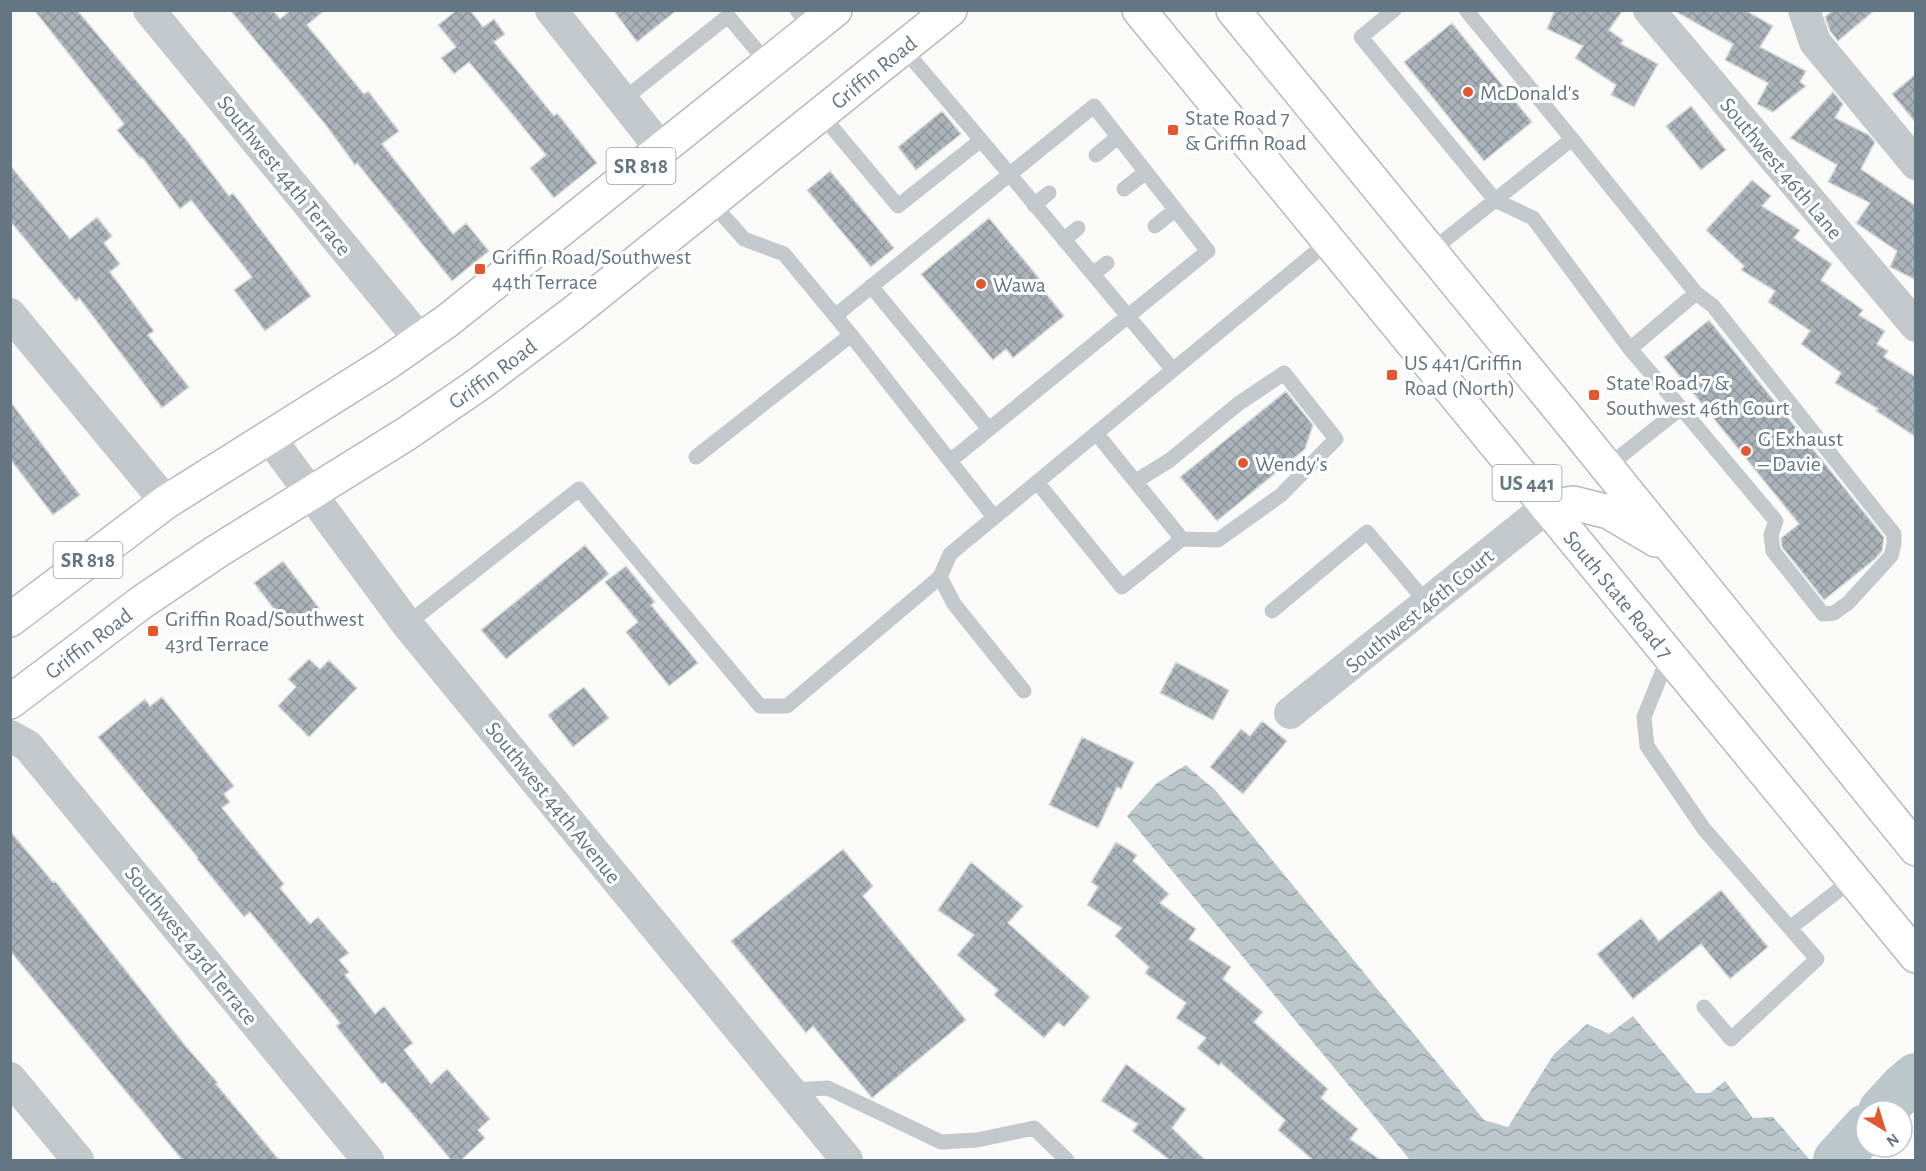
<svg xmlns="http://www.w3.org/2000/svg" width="1926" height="1171" font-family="'Alegreya Sans',sans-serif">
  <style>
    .water { fill: url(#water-waves) }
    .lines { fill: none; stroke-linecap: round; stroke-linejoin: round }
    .river { stroke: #bbc7cb; stroke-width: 48 }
    .building { fill: url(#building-cross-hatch); stroke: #dcdcda; stroke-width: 1.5 }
    .primary-casing { stroke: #b5babe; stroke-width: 36 }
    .service { stroke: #c3c8cc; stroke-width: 15 }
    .minor { stroke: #c3c8cc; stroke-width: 32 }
    .primary { stroke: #fff; stroke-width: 33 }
    .poi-dot { fill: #e4572e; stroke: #fff; stroke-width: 2 }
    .labels { text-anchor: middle; stroke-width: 6; stroke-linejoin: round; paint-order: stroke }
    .shield { fill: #fff; stroke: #939fa8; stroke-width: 1.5 }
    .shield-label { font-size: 21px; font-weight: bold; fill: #657683 }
    .street-label { font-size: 22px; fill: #657683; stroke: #fff }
    .poi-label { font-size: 22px; fill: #657683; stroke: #fff; text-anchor: start }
  </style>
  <defs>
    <pattern id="water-waves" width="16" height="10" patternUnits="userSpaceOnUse" patternTransform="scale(1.5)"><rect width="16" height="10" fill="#bbc7cb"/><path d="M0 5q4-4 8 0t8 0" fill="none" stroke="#9ca6aa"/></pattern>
    <pattern id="building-cross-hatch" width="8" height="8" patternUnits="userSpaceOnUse" patternTransform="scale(1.5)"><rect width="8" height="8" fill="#aab3b9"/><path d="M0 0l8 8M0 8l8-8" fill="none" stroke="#8e969c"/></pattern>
  </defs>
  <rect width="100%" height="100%" fill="#fafaf8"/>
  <path class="water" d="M1186 765 1216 791 1484 1120 1508 1127 1554 1054 1587 1024 1609 1034 1633 1016 1696 1093H1710L1725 1081 1753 1118 1773 1117 1810 1160H1410L1127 816 1157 783Z"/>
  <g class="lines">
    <path class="river" d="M1882 1111 1904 1087 1916 1077
      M1837 1160 1866 1128"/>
  </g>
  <path class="building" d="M34 10H77L188 142 229 196 233 193 311 296 265 331 234 290 252 277 191 200 180 209 142 157 140 158 117 130 124 124Z
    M230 10H273L280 19 291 10H325L307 25 364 94 368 91 399 131 382 144 453 234 466 223 489 251 452 281 357 163 355 165 325 124Z
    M457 10H470L483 27 494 19 505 34 494 42 554 116 557 113 597 163 554 198 530 168 546 155 469 62 454 74 441 58 456 47 438 25Z
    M613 10H677L637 42Z
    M1555 10H1623L1609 30 1623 40 1621 44 1658 64 1634 107 1611 95 1616 85 1575 58 1583 46 1547 29Z
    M1673 10H1745L1773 26 1760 47 1806 71 1800 82 1806 86 1773 112 1757 104 1768 83 1725 60 1733 44Z
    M1833 10H1875L1838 41 1830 31 1825 17Z
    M1452 23 1532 122 1484 161 1404 62Z
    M1916 74V123L1892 94Z
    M1833 92 1843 104 1835 118 1869 135 1875 142 1861 169 1916 206V280L1890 267 1897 251 1856 223 1870 203 1828 182 1837 165 1790 138Z
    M1691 106 1726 150 1701 170 1666 126Z
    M942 111 961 134 916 170 898 147Z
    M10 165 70 239 97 217 112 236 104 243 120 264 110 272 154 331 148 335 189 387 162 408 79 298 76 301 10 221Z
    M830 171 894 248 871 267 807 190Z
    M1752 180 1771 196 1762 206 1800 230 1794 238 1832 264 1821 280 1863 310 1859 315 1885 331 1877 344 1888 351 1884 357 1916 377V437L1876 411 1878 409 1835 383 1841 373 1801 344 1810 331 1768 302 1775 291 1741 270 1744 266 1706 230Z
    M989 218 1039 278 1036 281 1064 316 1013 358 1006 349 993 360 921 274Z
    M1709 320 1884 537 1882 551 1875 559 1824 600 1782 547 1781 538 1799 524 1664 357Z
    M1286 391 1313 425 1305 449 1217 521 1180 477Z
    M10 401 80 495 53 515 10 459Z
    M585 545 609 574 506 659 481 630Z
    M283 561 319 608 290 630 254 583Z
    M626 566 655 602 651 605 698 663 669 686 626 632 638 622 605 582Z
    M309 659 320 669 329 660 357 688 309 737 278 706 296 687 288 679Z
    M1176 662 1229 690 1213 720 1160 693Z
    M584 687 609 718 573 747 548 715Z
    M162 697 234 786 224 794 230 802 222 808 284 884 280 888 310 924 318 917 349 953 339 960 349 972 345 975 375 1014 384 1006 413 1043 404 1050 431 1084 447 1069 490 1119 478 1130 485 1138 460 1161H452L385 1082 382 1084 336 1026 340 1023 250 912 244 917 197 859 198 858 98 737 145 699 150 706Z
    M1262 721 1287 741 1243 794 1210 767 1241 729 1250 736Z
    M1082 737 1134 762 1121 789 1117 787 1098 828 1049 805Z
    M10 831 53 882 55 881 184 1044 218 1083 216 1084 280 1161H183L20 963 10 951Z
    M1116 842 1137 855 1133 861 1169 894 1160 903 1196 929 1189 939 1231 967 1223 979 1263 1012 1254 1022 1328 1089 1321 1098 1358 1129 1350 1139 1382 1161H1314L1278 1130 1285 1120 1221 1063 1219 1066 1197 1048 1206 1038 1176 1018 1186 1003 1145 973 1149 967 1115 936 1122 928 1087 905 1098 887 1091 882Z
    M843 849 873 886 863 896 966 1020 872 1098 813 1026 806 1033 731 941Z
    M971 862 1023 906 1008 923 1090 997 1064 1027 1058 1022 1044 1038 994 995 998 990 957 955 974 935 938 910Z
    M1721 890 1768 947 1730 979 1701 944 1633 999 1597 954 1641 918 1659 941Z
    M1126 1064 1186 1109 1172 1128 1206 1161H1171L1132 1131 1138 1124 1101 1101Z"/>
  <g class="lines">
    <g class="primary-casing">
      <g id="primary">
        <path id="s1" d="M1139 10 1916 956"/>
        <path d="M1233 10 1567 418 1916 849"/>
        <path d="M1547 507 1573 503 1609 512 1656 540"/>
        <path d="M10 620 166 502 387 363 447 321 835 10"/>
        <path id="s2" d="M10 702 142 602 216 552 406 434 479 384 572 314 950 10"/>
      </g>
    </g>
    <path class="service" d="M797 10 812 29
      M1394 10 1361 37 1495 200 1533 218 1630 349 1696 293 1572 139 1466 10
      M623 100 728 16 768 64
      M821 114 898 206 981 140 903 48
      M981 140 1173 370
      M1096 155 1118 137
      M1124 189 1146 172
      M711 202 744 239 784 254 851 335 994 517
      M1034 205 1049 193
      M1155 226 1175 210
      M1064 240 1078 228
      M1431 251 1572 139
      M1093 274 1107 263
      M871 286 989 429
      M835 316 1094 106 1208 251 950 461
      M1681 408 1776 521 1771 535 1773 551 1823 614 1834 613 1848 603 1891 556 1894 544V534L1713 306 1696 293
      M696 457 851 335
      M1607 467 1681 408 1630 349
      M1136 481 1170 460 1238 404 1284 373 1336 439 1281 495 1218 540 1182 539
      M1037 482 1122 587 1182 539 1096 433
      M1272 611 1367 532 1427 603
      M407 624 579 489 760 706H787L940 577
      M1669 655 1644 717 1647 746 1704 829 1790 928
      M1024 691 954 604 940 577 950 554 1328 242
      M1704 1007 1731 1039 1817 959 1790 928 1853 879
      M791 1090 828 1088 941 1142 977 1140 1034 1128 1067 1160"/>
    <path class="minor" d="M149 10 420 340
      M551 10 662 150
      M1649 10 1916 326
      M1804 10 1815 42 1916 164
      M10 314 166 502
      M269 437 407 624 847 1160
      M1290 713 1547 507
      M10 736 28 746 368 1160
      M10 1078 78 1160"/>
    <use href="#primary" class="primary"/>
  </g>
  <g class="poi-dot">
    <circle cx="1468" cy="92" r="6"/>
    <rect x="1167" y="124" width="12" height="12" rx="3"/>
    <rect x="474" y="263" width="12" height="12" rx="3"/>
    <circle cx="981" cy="284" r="6"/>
    <rect x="1386" y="369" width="12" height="12" rx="3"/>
    <rect x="1588" y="389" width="12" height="12" rx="3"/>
    <circle cx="1746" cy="451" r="6"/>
    <circle cx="1243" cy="463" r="6"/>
    <rect x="147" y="625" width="12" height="12" rx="3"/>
  </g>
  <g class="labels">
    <g class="shield">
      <rect x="606.5" y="148" width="69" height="36" rx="4.5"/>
      <rect x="1492.5" y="465" width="69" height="36" rx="4.5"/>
      <rect x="53.5" y="542" width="69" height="36" rx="4.5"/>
    </g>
    <g class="shield-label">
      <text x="641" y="173">SR 818</text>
      <text x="1527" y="490">US 441</text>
      <text x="88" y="567">SR 818</text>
    </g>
    <g class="street-label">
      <text dy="8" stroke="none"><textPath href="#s2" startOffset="1070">Griffin Road</textPath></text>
      <text transform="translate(1782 168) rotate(50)" y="8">Southwest 46th Lane</text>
      <text transform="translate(285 175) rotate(51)" y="8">Southwest 44th Terrace</text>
      <text dy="8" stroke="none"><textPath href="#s2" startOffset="584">Griffin Road</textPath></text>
      <text dy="8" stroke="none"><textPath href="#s1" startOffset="756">South State Road 7</textPath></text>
      <text transform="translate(1419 610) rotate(-39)" y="8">Southwest 46th Court</text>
      <text dy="8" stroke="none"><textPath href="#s2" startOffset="98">Griffin Road</textPath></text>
      <text transform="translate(554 802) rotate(51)" y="8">Southwest 44th Avenue</text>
      <text transform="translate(192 945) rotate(51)" y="8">Southwest 43rd Terrace</text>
    </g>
    <g class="poi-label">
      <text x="1480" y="100">McDonald's</text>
      <text x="1185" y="125">State Road 7<tspan x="1185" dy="25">&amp; Griffin Road</tspan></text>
      <text x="492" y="264">Griffin Road/Southwest<tspan x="492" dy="25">44th Terrace</tspan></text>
      <text x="993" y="292">Wawa</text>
      <text x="1404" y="370">US 441/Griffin<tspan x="1404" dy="25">Road (North)</tspan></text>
      <text x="1606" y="390">State Road 7 &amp;<tspan x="1606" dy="25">Southwest 46th Court</tspan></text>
      <text x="1758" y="446">G Exhaust<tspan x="1758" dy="25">– Davie</tspan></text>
      <text x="1255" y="471">Wendy's</text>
      <text x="165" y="626">Griffin Road/Southwest<tspan x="165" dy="25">43rd Terrace</tspan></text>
    </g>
  </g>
  <rect width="1926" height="1171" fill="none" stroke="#657683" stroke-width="24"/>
  <g transform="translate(1884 1129) rotate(142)"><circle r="28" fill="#ffffff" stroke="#c1c8cd" stroke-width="1.5"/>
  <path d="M0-4.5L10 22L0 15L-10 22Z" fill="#e4572e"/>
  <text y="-9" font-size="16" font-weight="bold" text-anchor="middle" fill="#657683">N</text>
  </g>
</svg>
